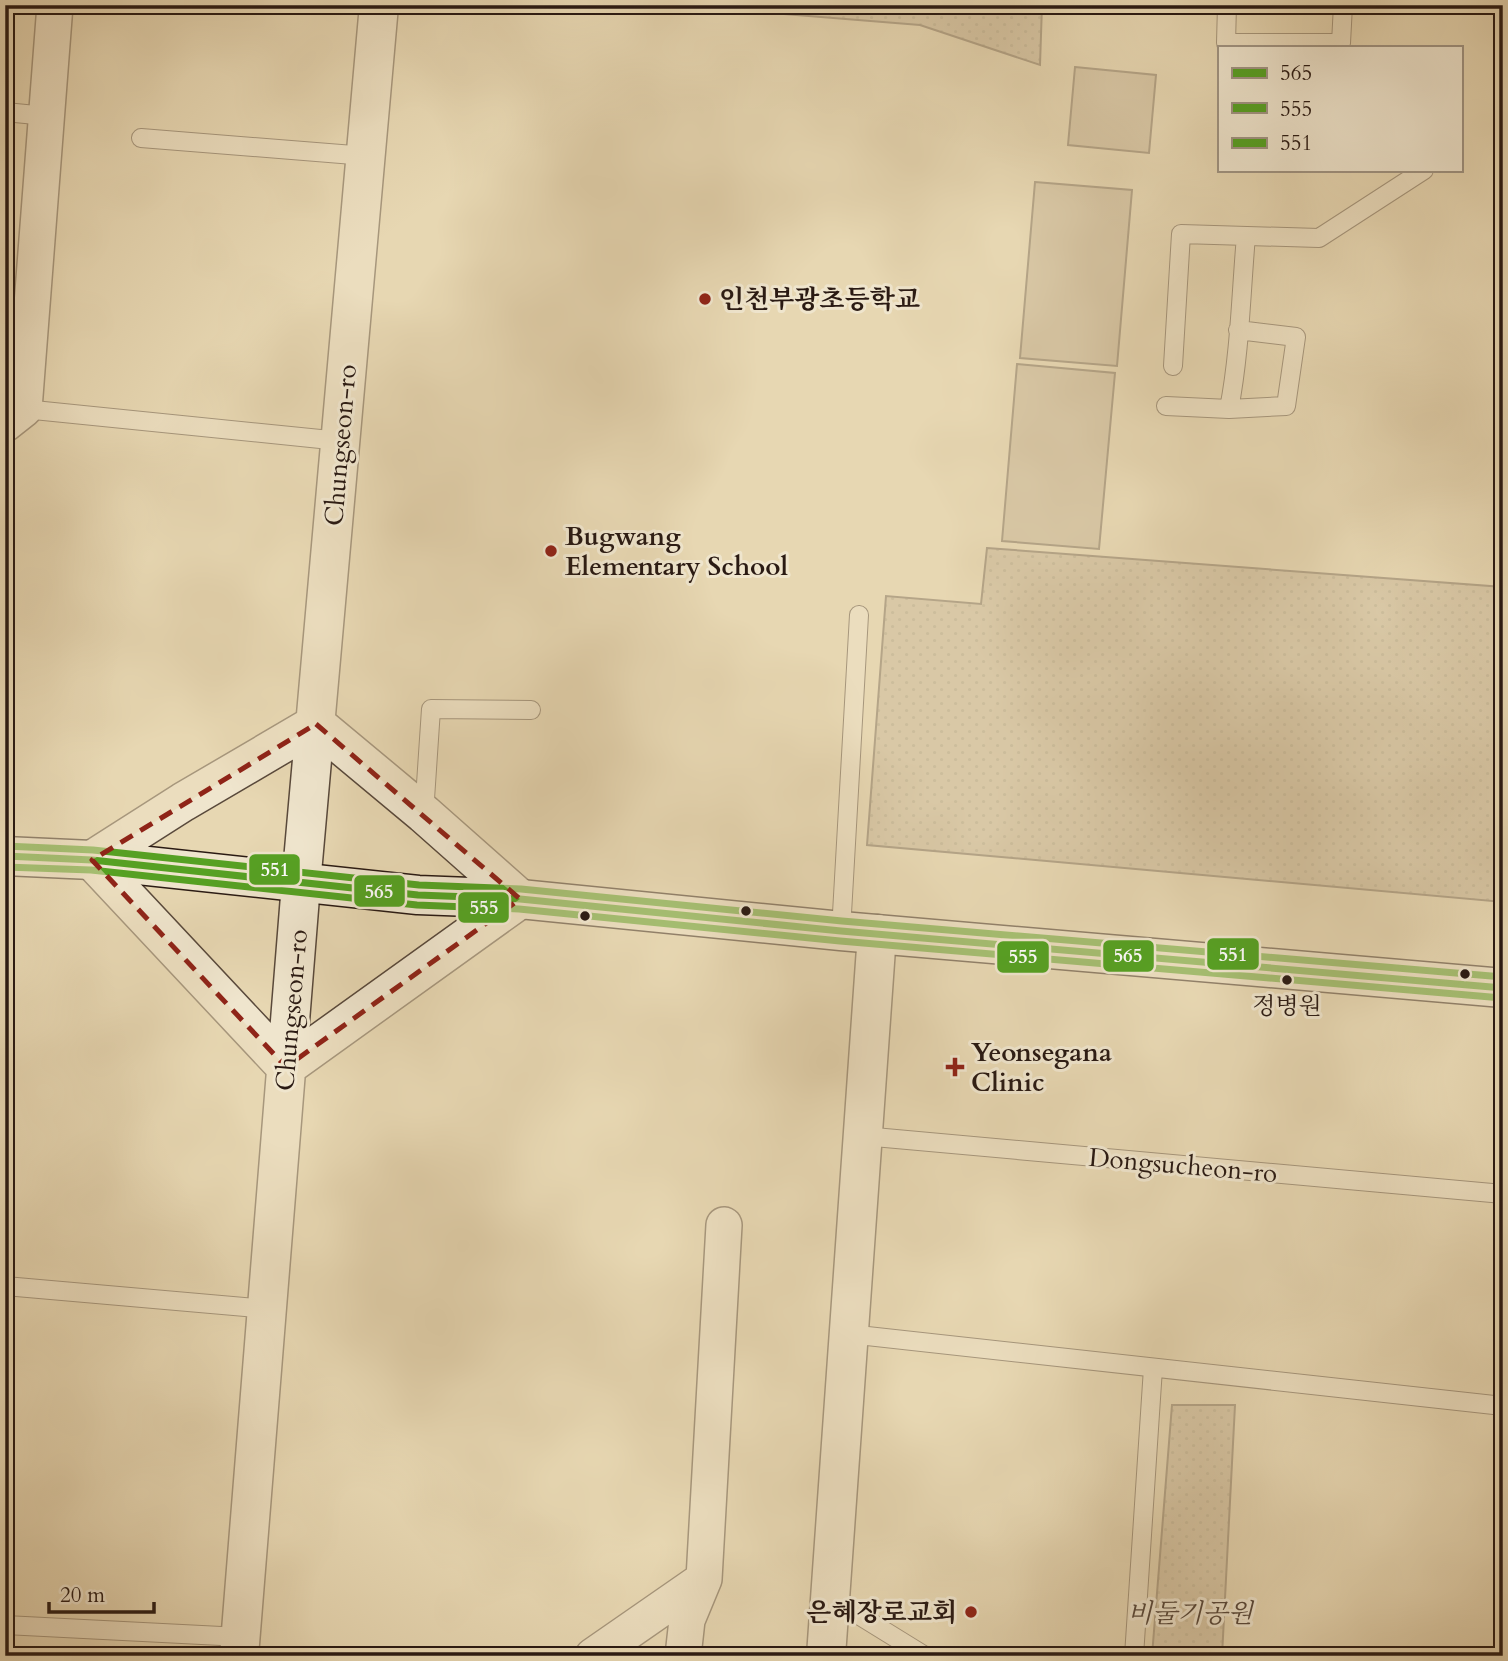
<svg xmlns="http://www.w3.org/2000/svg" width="1508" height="1661" font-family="Cardo,'Noto Serif KR',serif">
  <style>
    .park { fill: url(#park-dots); stroke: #786855; stroke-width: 2 }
    .pitch { fill: #c7b797; stroke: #786855; stroke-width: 2 }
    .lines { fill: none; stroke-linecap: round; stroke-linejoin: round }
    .service-casing { stroke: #59493b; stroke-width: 20 }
    .minor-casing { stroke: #59493b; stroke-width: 38 }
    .tertiary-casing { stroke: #59493b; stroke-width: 41 }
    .secondary-casing { stroke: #2a1a13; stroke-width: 41 }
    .service { stroke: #efe5cd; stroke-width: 18 }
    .minor { stroke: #efe5cd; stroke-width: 35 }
    .tertiary { stroke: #efe5cd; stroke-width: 38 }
    .secondary { stroke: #efe5cd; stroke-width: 38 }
    .bus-1-casing { stroke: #efe5cd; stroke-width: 12 }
    .bus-2-casing { stroke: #efe5cd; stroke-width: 12 }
    .bus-3-casing { stroke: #efe5cd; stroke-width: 12 }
    .bus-1 { stroke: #56a123; stroke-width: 7 }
    .bus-2 { stroke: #56a123; stroke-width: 7 }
    .bus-3 { stroke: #56a123; stroke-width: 7 }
    .marked { fill: none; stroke: #8f2418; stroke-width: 5; stroke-dasharray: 14 9; stroke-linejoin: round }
    .poi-dot { fill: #8f2418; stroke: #efe5cd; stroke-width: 2.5 }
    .bus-dot { fill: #2a1a13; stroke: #efe5cd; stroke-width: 2.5 }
    .labels { text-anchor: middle; stroke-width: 6; stroke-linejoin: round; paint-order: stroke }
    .bus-label { font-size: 24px; fill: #2a1a13; stroke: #efe5cd }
    .poi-label { font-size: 26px; font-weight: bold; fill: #2a1a13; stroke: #efe5cd; text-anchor: start }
    .street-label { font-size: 26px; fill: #2a1a13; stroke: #efe5cd }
    .park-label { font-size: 26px; font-style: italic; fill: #59493b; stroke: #efe5cd }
    .line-badge { stroke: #efe5cd; stroke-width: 2.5 }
    .badge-label { font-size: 19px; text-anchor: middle; font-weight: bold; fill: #fff }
  </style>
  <defs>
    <pattern id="park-dots" width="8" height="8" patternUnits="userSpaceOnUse" patternTransform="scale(1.75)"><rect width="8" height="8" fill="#c7b797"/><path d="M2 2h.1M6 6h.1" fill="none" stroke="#ab9d81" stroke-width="1.8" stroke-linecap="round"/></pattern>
  </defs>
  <rect width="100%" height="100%" fill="#e7d7b2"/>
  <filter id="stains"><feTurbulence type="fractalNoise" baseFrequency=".00286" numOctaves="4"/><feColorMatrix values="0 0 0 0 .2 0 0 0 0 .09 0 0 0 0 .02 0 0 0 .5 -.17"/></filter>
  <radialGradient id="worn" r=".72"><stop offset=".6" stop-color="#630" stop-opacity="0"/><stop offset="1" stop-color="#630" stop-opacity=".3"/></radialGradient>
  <path class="park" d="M673 5H1042L1040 65 920 25Z
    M987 548 1503 587V902L867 845 886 596 981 604Z
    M1172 1405H1235L1222 1656H1152Z"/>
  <path class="pitch" d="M1075 67 1156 75 1149 153 1068 145Z
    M1035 182 1132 190 1117 366 1020 358Z
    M1017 364 1115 373 1099 549 1002 541Z"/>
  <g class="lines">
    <g class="service-casing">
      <path id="service" d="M1227 5 1226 43H1341L1343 5
        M5 112 46 116
        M141 138 366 156
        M5 324 31 326
        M1238 330 1296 337 1286 406 1229 409C1240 352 1241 293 1246 236
        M1173 366 1181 234 1319 238 1424 170
        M1166 406 1229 409
        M24 409 340 441
        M424 814 431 709 531 710
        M841 931 859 615
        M863 1136 1503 1194
        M5 1286 267 1309
        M849 1334 1503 1406
        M831 1598 925 1656
        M5 1625 241 1637
        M1134 1656 1153 1368"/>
    </g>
    <g class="minor-casing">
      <path id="minor" d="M5 424 24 409 55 5
        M593 1656 704 1579
        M683 1656 687 1620 704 1579 724 1225"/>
    </g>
    <g class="tertiary-casing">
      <path id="tertiary" d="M316 724 424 814 520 899 286 1067 92 860 183 802Z
        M239 1656 301 884 379 5
        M826 1656 877 934"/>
    </g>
    <g class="secondary-casing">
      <path id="secondary" d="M5 856 92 860 418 895 520 899 841 931 1503 988"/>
    </g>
    <use href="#service" class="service"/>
    <use href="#minor" class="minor"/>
    <use href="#tertiary" class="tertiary"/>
    <use href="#secondary" class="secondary"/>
    <g class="bus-1-casing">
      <path id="bus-1" d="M5 856 92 860 418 895 520 899 841 931 1503 988"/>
    </g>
    <g class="bus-2-casing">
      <path id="bus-2" d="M5 867 91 870 417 905 519 909 840 941 1502 998"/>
    </g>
    <g class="bus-3-casing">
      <path id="bus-3" d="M5 846 93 850 419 885 521 889 842 921 1503 977"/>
    </g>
    <use href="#bus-1" class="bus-1"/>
    <use href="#bus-2" class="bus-2"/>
    <use href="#bus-3" class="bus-3"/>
  </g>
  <path d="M0 0H1508V1661H0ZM316 724 520 899 286 1067 92 860Z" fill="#e7d7b2" fill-opacity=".55" fill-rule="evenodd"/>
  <path class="marked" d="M316 724 520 899 286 1067 92 860Z"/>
  <g class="poi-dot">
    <circle cx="705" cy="299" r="7"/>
    <circle cx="551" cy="551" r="7"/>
    <path d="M951.5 1056.5h7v7h7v7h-7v7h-7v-7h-7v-7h7z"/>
    <circle cx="971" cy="1612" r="7"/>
  </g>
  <g class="bus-dot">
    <circle cx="746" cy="911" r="6"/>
    <circle cx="585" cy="916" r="6"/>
    <circle cx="1465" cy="974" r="6"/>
    <circle cx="1287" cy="980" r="6"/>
  </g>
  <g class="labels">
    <g class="bus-label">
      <text x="1287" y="1014">정병원</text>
    </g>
    <g class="poi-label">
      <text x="719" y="308">인천부광초등학교</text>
      <text x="565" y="545">Bugwang<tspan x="565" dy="30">Elementary School</tspan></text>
      <text x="971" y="1061">Yeonsegana<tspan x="971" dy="30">Clinic</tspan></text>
      <text x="957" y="1621" text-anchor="end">은혜장로교회</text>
    </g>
    <g class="street-label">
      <text transform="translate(340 445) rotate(-85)" y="9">Chungseon-ro</text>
      <text transform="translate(291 1010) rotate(-85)" y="9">Chungseon-ro</text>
      <text transform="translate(1183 1165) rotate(5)" y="9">Dongsucheon-ro</text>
    </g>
    <g class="park-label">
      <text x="1190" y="1622">비둘기공원</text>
    </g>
  </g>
  <g class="line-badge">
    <rect x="248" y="853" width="53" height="33" rx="7" fill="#56a123"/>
    <rect x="353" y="874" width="53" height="34" rx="7" fill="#56a123"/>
    <rect x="457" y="891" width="53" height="33" rx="7" fill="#56a123"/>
    <rect x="1206" y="937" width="54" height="34" rx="7" fill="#56a123"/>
    <rect x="1102" y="939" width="53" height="34" rx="7" fill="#56a123"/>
    <rect x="996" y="940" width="54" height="34" rx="7" fill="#56a123"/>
  </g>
  <g class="badge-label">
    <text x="275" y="876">551</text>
    <text x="379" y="898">565</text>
    <text x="484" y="914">555</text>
    <text x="1233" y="961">551</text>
    <text x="1128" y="962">565</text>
    <text x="1023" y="963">555</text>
  </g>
  <rect width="1508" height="1661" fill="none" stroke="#e7d7b2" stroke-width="28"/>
  <rect x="7" y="7" width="1494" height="1647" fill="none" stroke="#2a1a13" stroke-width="3.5"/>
  <rect x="14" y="14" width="1480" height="1633" fill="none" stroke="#2a1a13" stroke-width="2"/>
  <rect x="1218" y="46" width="245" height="126" fill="#efe5cd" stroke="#a09483" stroke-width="2"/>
  <rect x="1232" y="68" width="35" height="10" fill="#56a123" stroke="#a09483" stroke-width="2"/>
  <text x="1280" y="80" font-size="21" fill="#2a1a13">565</text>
  <rect x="1232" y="103" width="35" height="10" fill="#56a123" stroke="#a09483" stroke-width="2"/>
  <text x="1280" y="116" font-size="21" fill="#2a1a13">555</text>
  <rect x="1232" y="138" width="35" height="10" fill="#56a123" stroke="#a09483" stroke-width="2"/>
  <text x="1280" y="150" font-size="21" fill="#2a1a13">551</text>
  <path d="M49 1602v10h105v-10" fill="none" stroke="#2a1a13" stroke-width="3.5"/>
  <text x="60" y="1602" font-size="21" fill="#2a1a13" stroke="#efe5cd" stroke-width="5" paint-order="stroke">20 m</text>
  <rect width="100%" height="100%" filter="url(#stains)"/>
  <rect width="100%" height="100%" fill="url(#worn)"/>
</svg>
